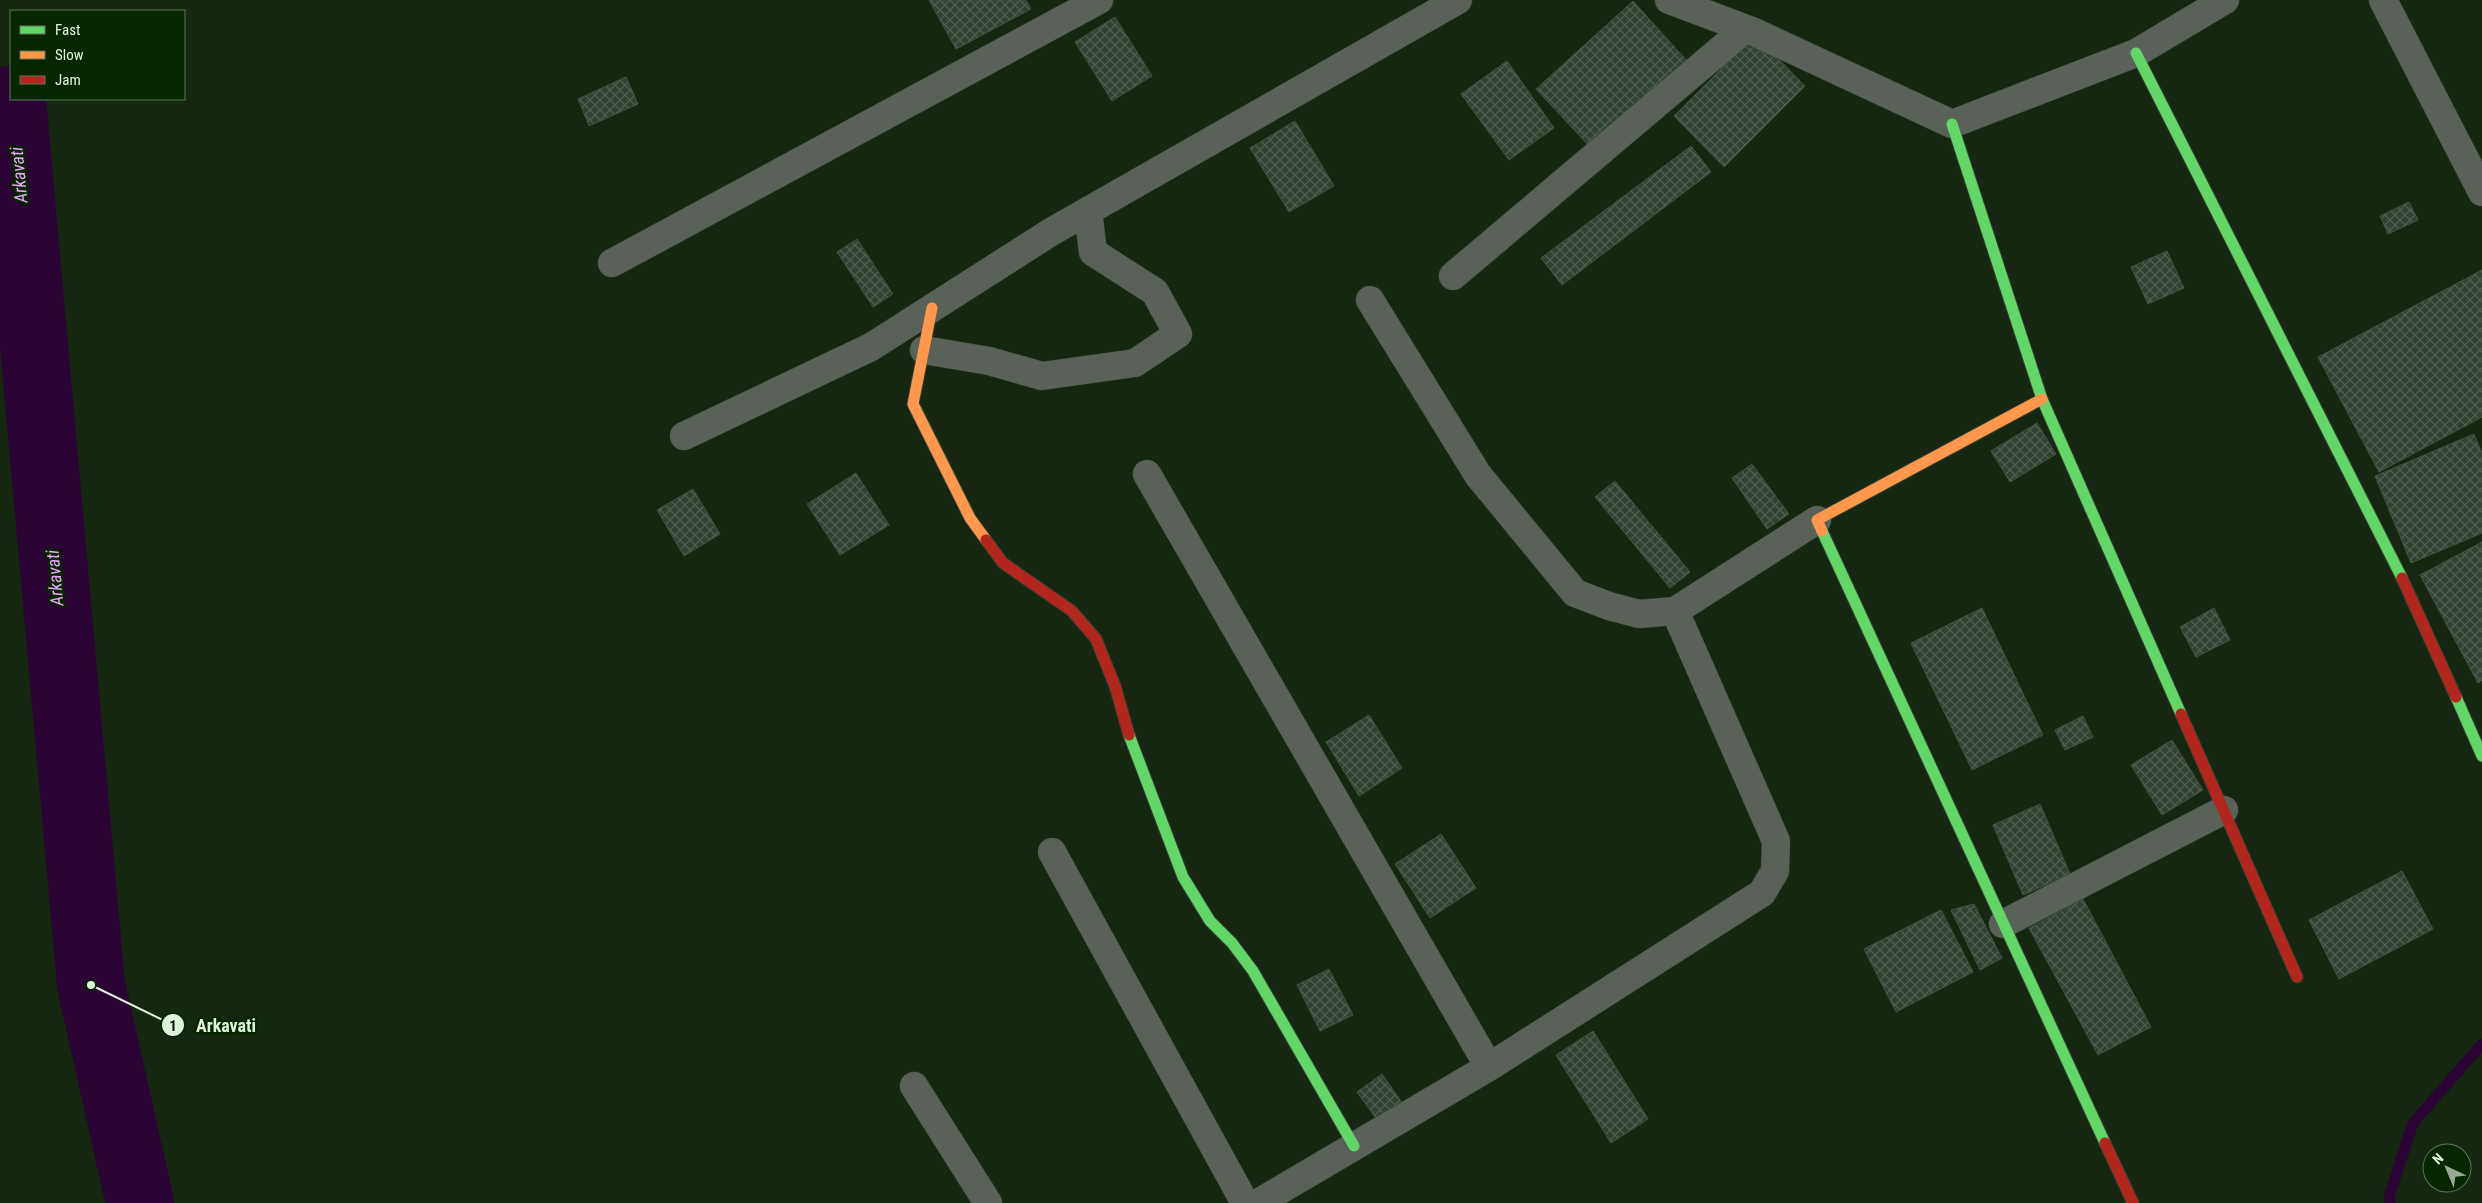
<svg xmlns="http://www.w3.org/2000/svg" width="2482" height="1203" font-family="'Roboto Condensed',sans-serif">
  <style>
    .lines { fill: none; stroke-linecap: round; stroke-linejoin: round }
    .stream { stroke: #2a0433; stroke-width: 11 }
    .river { stroke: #2a0433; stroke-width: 68 }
    .building { fill: url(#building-cross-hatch); stroke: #415343 }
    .street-casing { stroke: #33422f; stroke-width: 29 }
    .fast-casing { stroke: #33422f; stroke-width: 13 }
    .slow-casing { stroke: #33422f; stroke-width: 13 }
    .jam-casing { stroke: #33422f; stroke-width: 13 }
    .street { stroke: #5a6158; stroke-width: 28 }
    .fast { stroke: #63d668; stroke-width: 11 }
    .slow { stroke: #ff974d; stroke-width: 11 }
    .jam { stroke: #b3261e; stroke-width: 11 }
    .labels { text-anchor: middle; stroke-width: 5; stroke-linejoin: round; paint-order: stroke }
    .water-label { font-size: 18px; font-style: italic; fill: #eba7fd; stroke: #072600 }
    .leader { fill: none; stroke: #dff2da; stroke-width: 2 }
    .callout-dot { fill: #dff2da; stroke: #072600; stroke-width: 2 }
    .mark-label { font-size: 15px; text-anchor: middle; font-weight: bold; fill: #111 }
    .callout-label { font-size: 18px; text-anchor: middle; font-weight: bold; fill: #dff2da; stroke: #072600; stroke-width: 5; stroke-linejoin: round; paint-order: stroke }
  </style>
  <defs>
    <pattern id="building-cross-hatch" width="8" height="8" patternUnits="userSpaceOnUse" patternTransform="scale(1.25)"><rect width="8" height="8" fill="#314233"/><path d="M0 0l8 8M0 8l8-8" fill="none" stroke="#4e5e50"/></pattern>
  </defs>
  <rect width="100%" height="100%" fill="#162711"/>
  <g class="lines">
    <path class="stream" d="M2390 1203 2389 1197 2413 1123 2482 1044"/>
    <path class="river" d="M12 99 91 985 140 1203"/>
  </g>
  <path class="building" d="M929 0H1026L1031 9 956 49Z
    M1633 1 1688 62 1592 149 1536 89Z
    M1115 17 1152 76 1112 101 1075 42Z
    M1755 35 1805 86 1724 167 1674 116Z
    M1507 61 1554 128 1509 160 1461 94Z
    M626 77 638 104 589 126 578 99Z
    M1295 121 1334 186 1289 212 1250 148Z
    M1691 146 1711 172 1562 285 1541 258Z
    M2409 202 2418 220 2388 234 2380 216Z
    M857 239 893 294 873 307 837 252Z
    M2167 251 2184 288 2148 304 2131 267Z
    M2482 270V417L2379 472 2318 357Z
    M2037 423 2056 454 2010 482 1991 451Z
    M2474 434 2482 453V533L2411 563 2375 476Z
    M1752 464 1789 514 1767 529 1732 478Z
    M856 473 889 525 840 555 807 504Z
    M1615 481 1690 572 1670 588 1595 497Z
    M693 489 720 534 684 556 657 510Z
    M2482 542V680L2478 683 2420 575Z
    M1982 608 2043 735 1972 770 1911 643Z
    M2214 608 2230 640 2196 657 2180 627Z
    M1369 715 1402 768 1359 796 1326 742Z
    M2083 716 2093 737 2065 750 2055 730Z
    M2172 740 2203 790 2162 815 2131 765Z
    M2040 804 2070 874 2023 895 1993 825Z
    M1441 834 1476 888 1430 918 1395 864Z
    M2402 871 2433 929 2339 979 2309 920Z
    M2083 899 2151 1027 2098 1055 2029 928Z
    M1974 904 2002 958 1980 970 1951 910Z
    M1941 910 1973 972 1896 1012 1864 949Z
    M1329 969 1353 1015 1320 1031 1297 985Z
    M1593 1031 1648 1119 1611 1143 1556 1055Z
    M1382 1074 1403 1104 1378 1121 1357 1092Z"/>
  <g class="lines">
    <g class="street-casing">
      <path id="street" d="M1669 0 1752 31 1952 124 2136 53 2225 0
        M2383 0 2482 192
        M612 263 1099 0
        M1453 276 1745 29
        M1370 300 1478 475 1575 593 1609 606 1639 614 1675 611 1817 520
        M924 350 989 361 1042 376 1135 363 1178 334 1155 292 1093 252 1088 211
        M684 436 871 347 1051 232 1458 0
        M1147 474 1489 1067 1258 1203
        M1052 852 1245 1203
        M2003 924 2224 810
        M1489 1067 1762 893 1775 871 1776 841 1675 611
        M914 1086 988 1203"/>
    </g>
    <g class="fast-casing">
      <path id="fast" d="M2136 53 2402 578
        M1952 124 2042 399 2181 714
        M1822 531 2105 1143
        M2456 697 2482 756
        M1129 735 1183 877 1210 921 1232 943 1253 971 1354 1146"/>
    </g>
    <g class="slow-casing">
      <path id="slow" d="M932 308 913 404 970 518 986 540
        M1822 531 1817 520 2042 399"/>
    </g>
    <g class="jam-casing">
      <path id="jam" d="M986 540 1003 563 1072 611 1096 639 1115 686 1129 735
        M2402 578 2456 697
        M2181 714 2297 977
        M2105 1143 2133 1203"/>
    </g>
    <use href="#street" class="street"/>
    <use href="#fast" class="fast"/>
    <use href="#slow" class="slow"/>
    <use href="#jam" class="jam"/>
  </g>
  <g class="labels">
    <g class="water-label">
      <text transform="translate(19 175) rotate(-95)" y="6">Arkavati</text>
      <text transform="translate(55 578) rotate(-95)" y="6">Arkavati</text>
    </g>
  </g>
  <path class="leader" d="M91 985L173 1025"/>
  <g class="callout-dot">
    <circle cx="91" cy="985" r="5"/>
    <circle cx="173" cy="1025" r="12"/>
  </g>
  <g class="mark-label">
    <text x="173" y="1031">1</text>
  </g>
  <g class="callout-label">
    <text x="226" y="1032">Arkavati</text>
  </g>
  <rect x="10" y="10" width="175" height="90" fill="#072600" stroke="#5d7857"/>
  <rect x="20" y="26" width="25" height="8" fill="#63d668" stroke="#5d7857"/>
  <text x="55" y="35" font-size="15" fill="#dff2da">Fast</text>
  <rect x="20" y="51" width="25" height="8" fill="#ff974d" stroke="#5d7857"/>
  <text x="55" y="60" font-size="15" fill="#dff2da">Slow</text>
  <rect x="20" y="76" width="25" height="8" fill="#b3261e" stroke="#5d7857"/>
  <text x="55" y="85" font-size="15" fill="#dff2da">Jam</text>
  <g transform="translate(2447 1168) rotate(316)"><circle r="24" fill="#072600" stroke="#5d7857"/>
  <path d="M0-4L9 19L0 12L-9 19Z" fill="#99ab94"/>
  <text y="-8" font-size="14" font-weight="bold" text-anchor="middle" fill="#dff2da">N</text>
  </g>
</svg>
